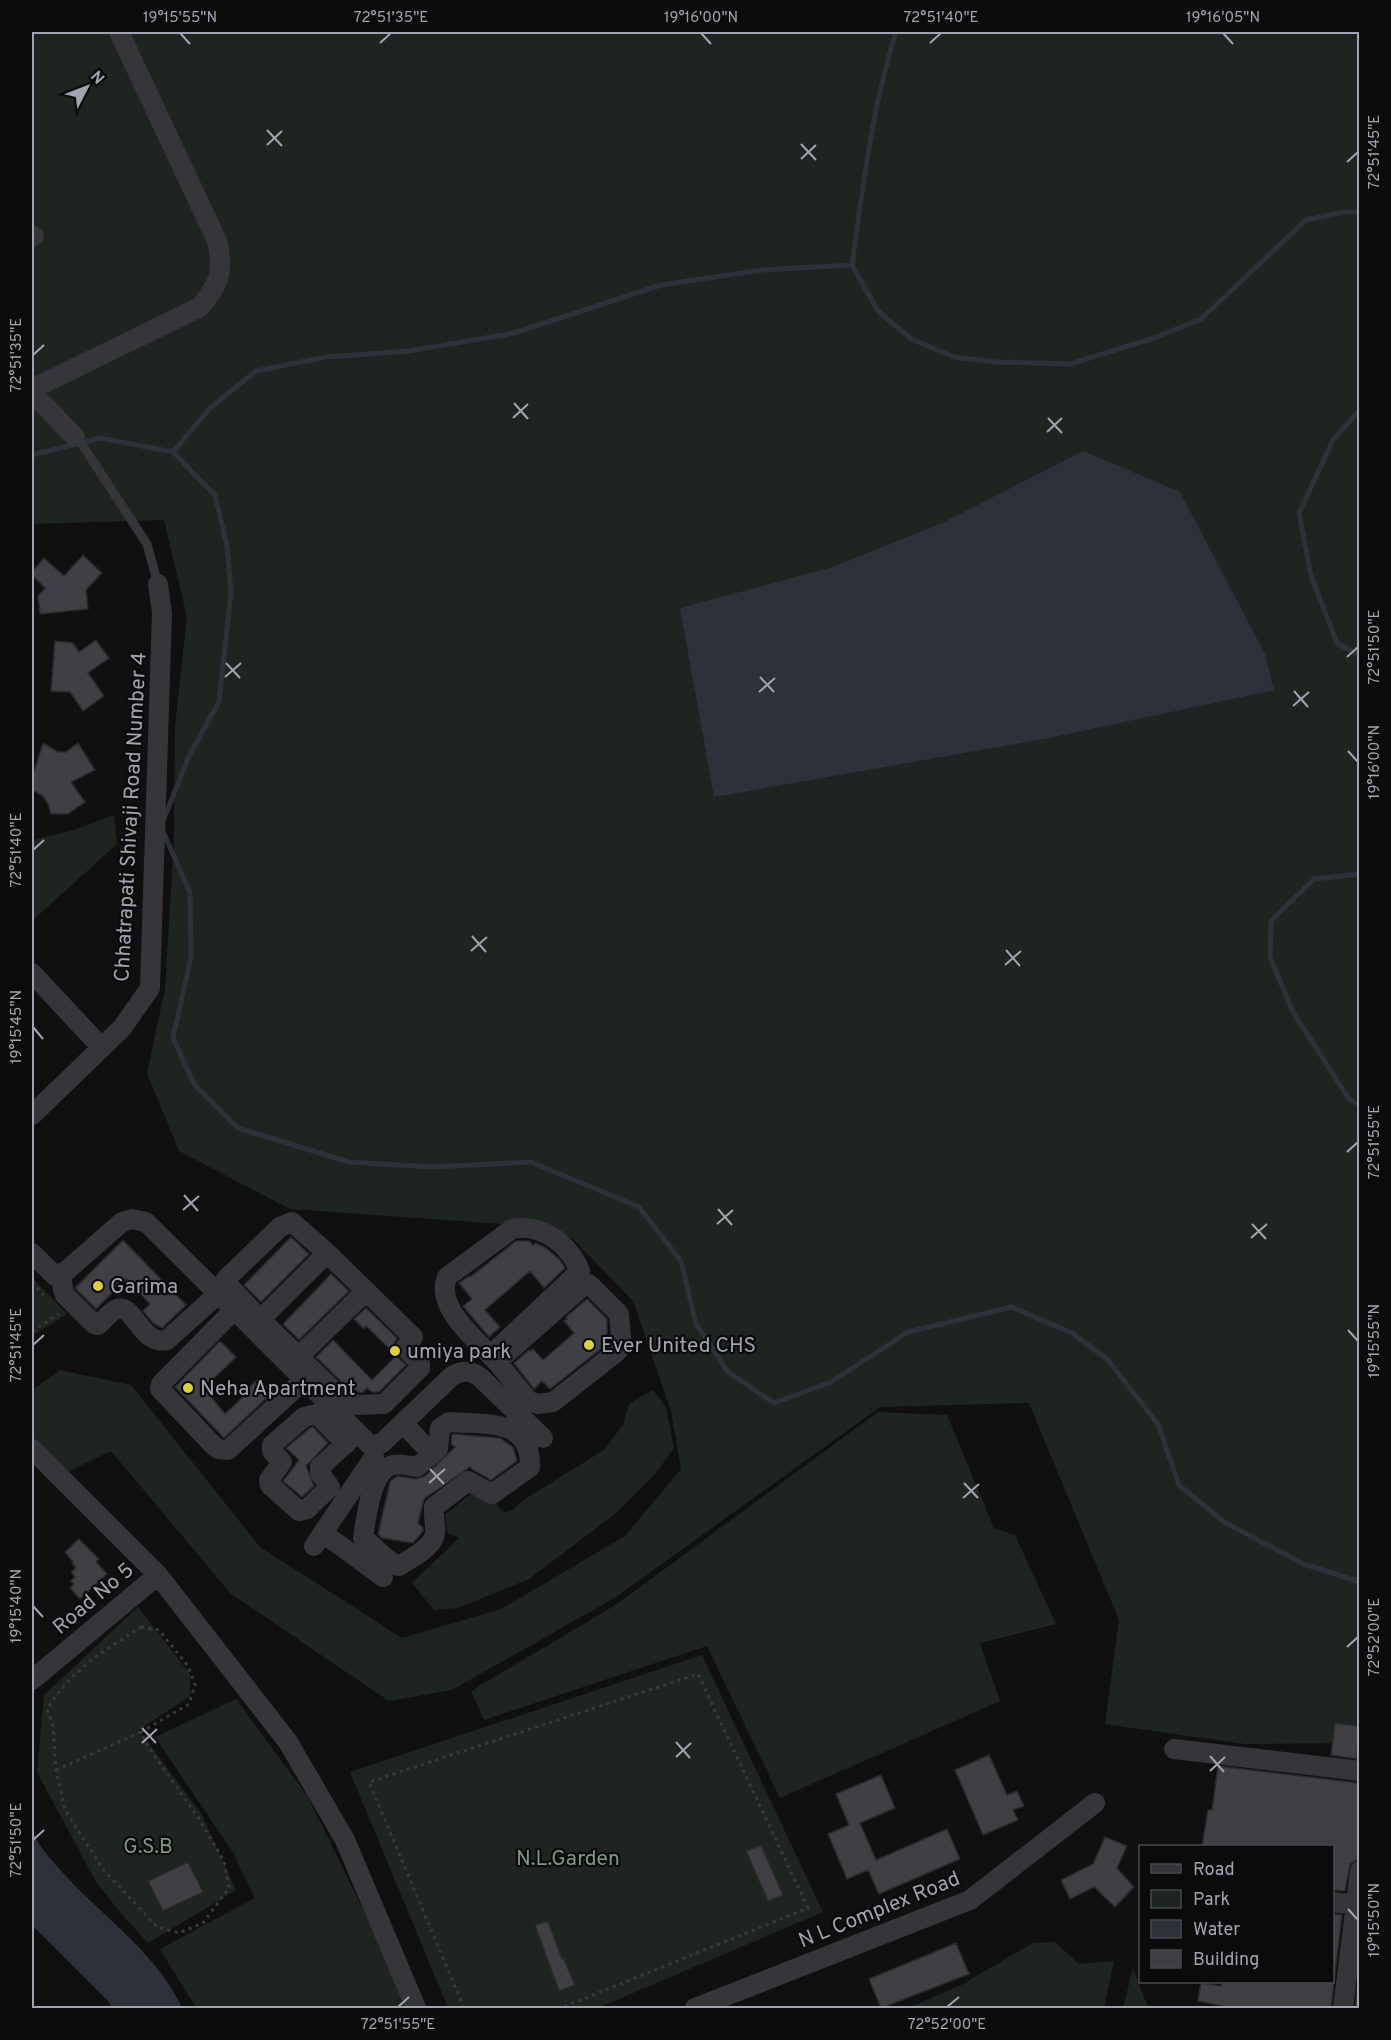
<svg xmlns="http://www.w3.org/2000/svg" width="1391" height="2040" font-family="Overpass,sans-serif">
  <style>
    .green { fill: #1e2521 }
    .water { fill: #2d313a }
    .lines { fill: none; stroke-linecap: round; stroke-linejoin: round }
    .stream { stroke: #2d313a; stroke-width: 5 }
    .building { fill: #3f3f44; stroke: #2a2a2c; stroke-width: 1.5 }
    .path { stroke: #39393e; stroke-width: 3; stroke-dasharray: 3 4.5; stroke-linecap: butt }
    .service { stroke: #36363a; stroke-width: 9 }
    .minor { stroke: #36363a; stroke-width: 20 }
    .ticks { fill: none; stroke: #a2a3b0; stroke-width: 2 }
    .poi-dot { fill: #dbcf3d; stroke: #0b0b0c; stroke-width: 2 }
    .labels { text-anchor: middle; stroke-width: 4.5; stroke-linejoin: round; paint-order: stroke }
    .street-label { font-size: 21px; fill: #a2a3b0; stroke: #0b0b0c }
    .poi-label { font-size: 21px; fill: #a2a3b0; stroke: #0b0b0c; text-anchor: start }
    .park-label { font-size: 21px; fill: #7b9985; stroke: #0b0b0c }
    .neatline { fill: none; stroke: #a2a3b0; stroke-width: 2 }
    .ticks-label { font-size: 15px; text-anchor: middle; fill: #a2a3b0 }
  </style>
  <rect width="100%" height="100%" fill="#101011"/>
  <path class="green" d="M32 32H1359V1743L1245 1744 1105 1724 1119 1620 1029 1403 880 1407 616 1597 452 1690 389 1701 231 1594 111 1451 67 1472 32 1437V1390L60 1370 131 1385 260 1547 402 1638 501 1609 625 1536 681 1469 671 1411 633 1301 572 1238 518 1225 290 1209 179 1151 147 1073 165 989 174 839 175 727 187 617 164 520 32 524Z
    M114 815 117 844 32 921V840L74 830Z
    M32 1277 67 1314 32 1336Z
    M653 1390 666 1407 674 1448 655 1474 615 1514 529 1579 458 1608 434 1610 412 1583 459 1538 448 1533 445 1515 482 1485 499 1508 505 1512 512 1510 525 1499 604 1450 623 1425 629 1404Z
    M878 1412 947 1415 994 1528 1015 1535 1056 1624 980 1643 1000 1701 780 1798 707 1646 484 1720 471 1691 617 1604Z
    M138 1607 190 1674V1696L139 1730 202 1815 236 1890 148 1943 125 1918 96 1882 37 1772 44 1695Z
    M702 1655 823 1912 598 2008H448L350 1772Z
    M236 1699 308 1797 384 1952 405 2008H196L160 1949 255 1898 232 1851 155 1737Z
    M1055 1942 1079 1964 1114 1961 1104 2008H908L961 1985 1033 1943Z
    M1133 1968 1148 2008H1123Z"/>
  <path class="water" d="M1083 451 1180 492 1265 654 1274 690 1049 738 714 797 680 608 833 567 942 523Z
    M32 1830C39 1848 52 1860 64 1874 103 1917 158 1954 182 2008H112L109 2002 32 1925Z"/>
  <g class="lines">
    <path class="stream" d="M852 265 878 311 911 339 954 357 996 362 1070 364 1154 338 1201 319 1306 220 1344 212H1360
      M1360 410 1333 440 1299 513 1311 576 1337 643 1360 656
      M32 455 100 438 173 452 210 408 256 371 326 357 409 351 514 333 661 285 762 270 852 265C863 187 872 107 896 32
      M163 821 189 756 219 702 231 592 227 546 215 495 173 452
      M162 829 190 893 191 957 173 1038 194 1084 238 1128 349 1162 433 1167 531 1162 639 1207 681 1261 696 1324 728 1372 774 1403 831 1382 908 1332 1012 1307 1072 1333 1107 1359 1158 1424 1179 1485 1224 1522 1304 1564 1360 1582
      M1360 874 1314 879 1271 921 1270 957 1293 1012 1349 1099 1360 1106"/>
  </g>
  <path class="building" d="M83 555 102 573 86 590 88 609 40 614 38 596 45 588 32 575V572L44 558 64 576Z
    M96 640 109 658 88 673 104 696 83 711 70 692 51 691 55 641 73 643 79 652Z
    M43 743 58 752H66L78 743 95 770 71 782 85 802 68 814H51L48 804 43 796 32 790V778Z
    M291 1237 309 1254 261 1302 244 1285Z
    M123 1240 186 1305 162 1328 153 1323 143 1311 150 1304 126 1279 96 1309 75 1288Z
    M516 1241H529L533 1245 536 1243 546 1248 560 1260 565 1268 544 1288 530 1271 485 1310 500 1327 489 1337 463 1306 472 1299 459 1283 469 1276 470 1277Z
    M331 1274 349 1291 299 1340 283 1324Z
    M587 1299 607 1319V1344L550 1389 542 1381 534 1389 514 1363 529 1350 530 1351 533 1349 543 1360 564 1342 574 1333 564 1321 567 1319 566 1317Z
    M366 1308 397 1338 393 1346 394 1353 366 1326 364 1329 354 1319Z
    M333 1340 372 1380 396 1356 406 1365 379 1392H372L367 1388 362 1393 349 1389 316 1357Z
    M220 1341 236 1357 204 1388 225 1414 246 1394 244 1392 258 1379 272 1393 224 1438 175 1387Z
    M313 1427 328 1443 306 1466 314 1486 302 1497 283 1481 299 1460 286 1448 310 1428Z
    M452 1434 500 1438 513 1447 517 1461 491 1480 473 1470 470 1467 424 1499 418 1523 423 1528V1531L413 1543 382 1538 378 1534 390 1482 397 1476 416 1479 425 1476 455 1447 451 1444Z
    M79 1539 99 1559 96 1562 107 1574 80 1599 70 1588 74 1584 71 1581 75 1577 71 1572 76 1568 72 1563 73 1562 65 1552Z
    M1335 1723 1359 1726 1357 1759 1331 1755Z
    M989 1755 1007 1795 1017 1791 1024 1806 1013 1810 1018 1820 983 1835 955 1770Z
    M1218 1766 1359 1783V1859L1350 1864 1345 1891 1332 1890V1846H1202L1208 1810H1212Z
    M881 1775 895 1808 860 1823 876 1860 947 1829 960 1859 879 1894 868 1870 847 1879 828 1834 849 1825 836 1794Z
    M1105 1837 1127 1846 1117 1868 1134 1887 1115 1907 1094 1887 1070 1899 1061 1880 1093 1864Z
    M761 1845 783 1895 768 1901 746 1851Z
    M188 1862 203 1892 163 1911 148 1881Z
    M1332 1914 1342 1915 1331 2008H1232L1198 2001 1201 1983 1221 1986 1222 1982H1332Z
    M548 1921 562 1959H564L575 1985 559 1991 535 1925Z
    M956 1943 969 1974 881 2008 869 1979Z
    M1359 1972V2008H1355Z"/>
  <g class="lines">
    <path class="path" d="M32 1282 46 1298
      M32 1331 59 1314
      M141 1627 159 1630 188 1666 195 1685 189 1704 141 1732 147 1745 199 1819 224 1861 229 1888 203 1923 179 1933 157 1927 103 1869 65 1810 56 1770 53 1726 47 1709C72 1669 102 1652 141 1627Z
      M56 1770 141 1732
      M464 2008 369 1782 698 1674 808 1908 561 2008"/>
    <path class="service" d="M75 437 81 443 147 544 158 584"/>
    <path class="minor" d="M32 237 34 236
      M32 389 200 307C220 282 223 275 218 243L119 32
      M32 393 75 437
      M32 973 102 1048
      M32 1115 122 1028 150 988 162 613 158 584
      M292 1222 327 1253 413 1337 405 1348 420 1363V1368L384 1404 358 1405 343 1400 261 1320 228 1285 226 1279 280 1227Z
      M32 1253 55 1276 65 1272 122 1222 132 1219 146 1222 371 1446 382 1443 452 1376C463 1370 471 1370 481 1378L543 1438
      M61 1273 63 1290 65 1295 94 1324 98 1325C104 1321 110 1311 117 1309 134 1303 141 1346 167 1340L218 1294
      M234 1310 161 1384 160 1389 213 1445 218 1449 228 1450 304 1380
      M253 1327 327 1253
      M491 1355 580 1271C569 1244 542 1223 512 1229L447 1277C434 1308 479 1342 497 1362L584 1285 589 1284 619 1314 621 1338 618 1351 553 1402 538 1404 529 1401 497 1362
      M291 1364 366 1291
      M449 1422C485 1425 531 1417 530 1467L492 1494 468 1481 434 1507C433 1516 436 1525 435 1533 434 1547 410 1559 399 1566 385 1561 376 1547 363 1538 366 1519 371 1469 393 1465 401 1463 409 1466 417 1467L438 1449 440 1428Z
      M403 1423 432 1454
      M346 1444 317 1414 304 1417 272 1445V1451L282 1462 269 1480 270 1485 299 1511 307 1509 330 1487 320 1473V1467L357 1433
      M32 1449 158 1575 288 1742 345 1840 416 2008
      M323 1533 383 1577
      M314 1546 374 1457
      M32 1680 158 1575
      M1174 1749 1360 1771
      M1332 1902 1360 1905
      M695 2008 970 1900 1095 1803
      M1343 2008 1360 1871"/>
  </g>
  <path class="ticks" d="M180 33 190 44M701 33 711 44M1223 33 1233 44M380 43 391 33M930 43 941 33M267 130 282 146M801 144 816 160M267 145 282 131M801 159 816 145M1347 162 1358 152M33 355 44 345M514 403 528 419M513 418 528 404M1048 418 1062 433M1047 432 1062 418M1347 657 1358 647M226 663 240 678M225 677 241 663M760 677 774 692M1294 691 1308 707M759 692 775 678M1293 706 1309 692M1348 751 1358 762M33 850 44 840M472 936 486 952M1006 950 1020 966M471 951 487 937M1005 965 1021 951M33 1027 43 1039M1347 1152 1358 1142M184 1195 198 1211M718 1209 732 1225M183 1210 199 1196M717 1224 733 1210M1252 1224 1266 1239M1251 1238 1267 1224M1348 1330 1358 1341M33 1345 44 1335M430 1469 444 1484M429 1483 445 1469M964 1483 978 1498M963 1498 979 1484M33 1606 43 1617M1347 1647 1358 1637M142 1728 156 1743M676 1742 690 1758M142 1743 157 1729M1210 1756 1224 1772M676 1757 691 1743M1210 1771 1225 1757M33 1840 44 1830M1348 1909 1358 1920M398 2007 409 1997M947 2007 959 1997"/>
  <g class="poi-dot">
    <circle cx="98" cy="1286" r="6"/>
    <circle cx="589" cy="1345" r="6"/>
    <circle cx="395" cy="1351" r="6"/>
    <circle cx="188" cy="1388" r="6"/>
  </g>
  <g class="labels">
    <g class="street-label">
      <text transform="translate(130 817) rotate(-87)" y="7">Chhatrapati Shivaji Road Number 4</text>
      <text transform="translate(93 1598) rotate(-40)" y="7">Road No 5</text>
      <text transform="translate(879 1909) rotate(-22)" y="7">N L Complex Road</text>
    </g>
    <g class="poi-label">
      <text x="110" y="1293">Garima</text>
      <text x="601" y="1352">Ever United CHS</text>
      <text x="407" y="1358">umiya park</text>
      <text x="200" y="1395">Neha Apartment</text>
    </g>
    <g class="park-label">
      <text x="148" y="1853">G.S.B</text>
      <text x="568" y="1865">N.L.Garden</text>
    </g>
  </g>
  <rect width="1391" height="2040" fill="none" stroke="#0b0b0c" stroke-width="66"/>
  <rect x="1139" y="1845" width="195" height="138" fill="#0b0b0c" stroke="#47484e" stroke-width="1.5"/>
  <rect x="1151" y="1864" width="30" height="9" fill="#36363a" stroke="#47484e" stroke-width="1.5"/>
  <text x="1193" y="1875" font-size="18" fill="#a2a3b0">Road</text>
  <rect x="1151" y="1890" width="30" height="18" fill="#1e2521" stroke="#47484e" stroke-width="1.5"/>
  <text x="1193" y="1905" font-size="18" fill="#a2a3b0">Park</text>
  <rect x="1151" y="1920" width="30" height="18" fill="#2d313a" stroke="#47484e" stroke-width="1.5"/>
  <text x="1193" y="1935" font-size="18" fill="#a2a3b0">Water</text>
  <rect x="1151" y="1950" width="30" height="18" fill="#3f3f44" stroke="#47484e" stroke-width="1.5"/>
  <text x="1193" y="1965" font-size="18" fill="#a2a3b0">Building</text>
  <g transform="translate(87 87) rotate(48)" stroke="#0b0b0c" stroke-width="4.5" paint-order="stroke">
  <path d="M0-4.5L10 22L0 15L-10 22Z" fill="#a2a3b0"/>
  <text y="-9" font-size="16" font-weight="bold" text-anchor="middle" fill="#a2a3b0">N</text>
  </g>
  <rect x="33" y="33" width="1325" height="1974" class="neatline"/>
  <g class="ticks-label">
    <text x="180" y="22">19°15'55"N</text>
    <text x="391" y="22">72°51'35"E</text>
    <text x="701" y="22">19°16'00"N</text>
    <text x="941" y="22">72°51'40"E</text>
    <text x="1223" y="22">19°16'05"N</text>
    <text transform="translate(1374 152) rotate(-90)" y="5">72°51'45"E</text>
    <text transform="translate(16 355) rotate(-90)" y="5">72°51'35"E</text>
    <text transform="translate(1374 647) rotate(-90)" y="5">72°51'50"E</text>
    <text transform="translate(1374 762) rotate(-90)" y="5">19°16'00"N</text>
    <text transform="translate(16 850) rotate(-90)" y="5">72°51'40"E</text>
    <text transform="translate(16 1027) rotate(-90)" y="5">19°15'45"N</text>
    <text transform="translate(1374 1142) rotate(-90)" y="5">72°51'55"E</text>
    <text transform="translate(1374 1341) rotate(-90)" y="5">19°15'55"N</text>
    <text transform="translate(16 1345) rotate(-90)" y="5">72°51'45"E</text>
    <text transform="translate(16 1606) rotate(-90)" y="5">19°15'40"N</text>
    <text transform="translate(1374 1637) rotate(-90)" y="5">72°52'00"E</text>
    <text transform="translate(16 1840) rotate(-90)" y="5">72°51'50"E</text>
    <text transform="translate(1374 1920) rotate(-90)" y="5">19°15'50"N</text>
    <text x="398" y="2029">72°51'55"E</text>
    <text x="947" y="2029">72°52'00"E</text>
  </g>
</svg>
